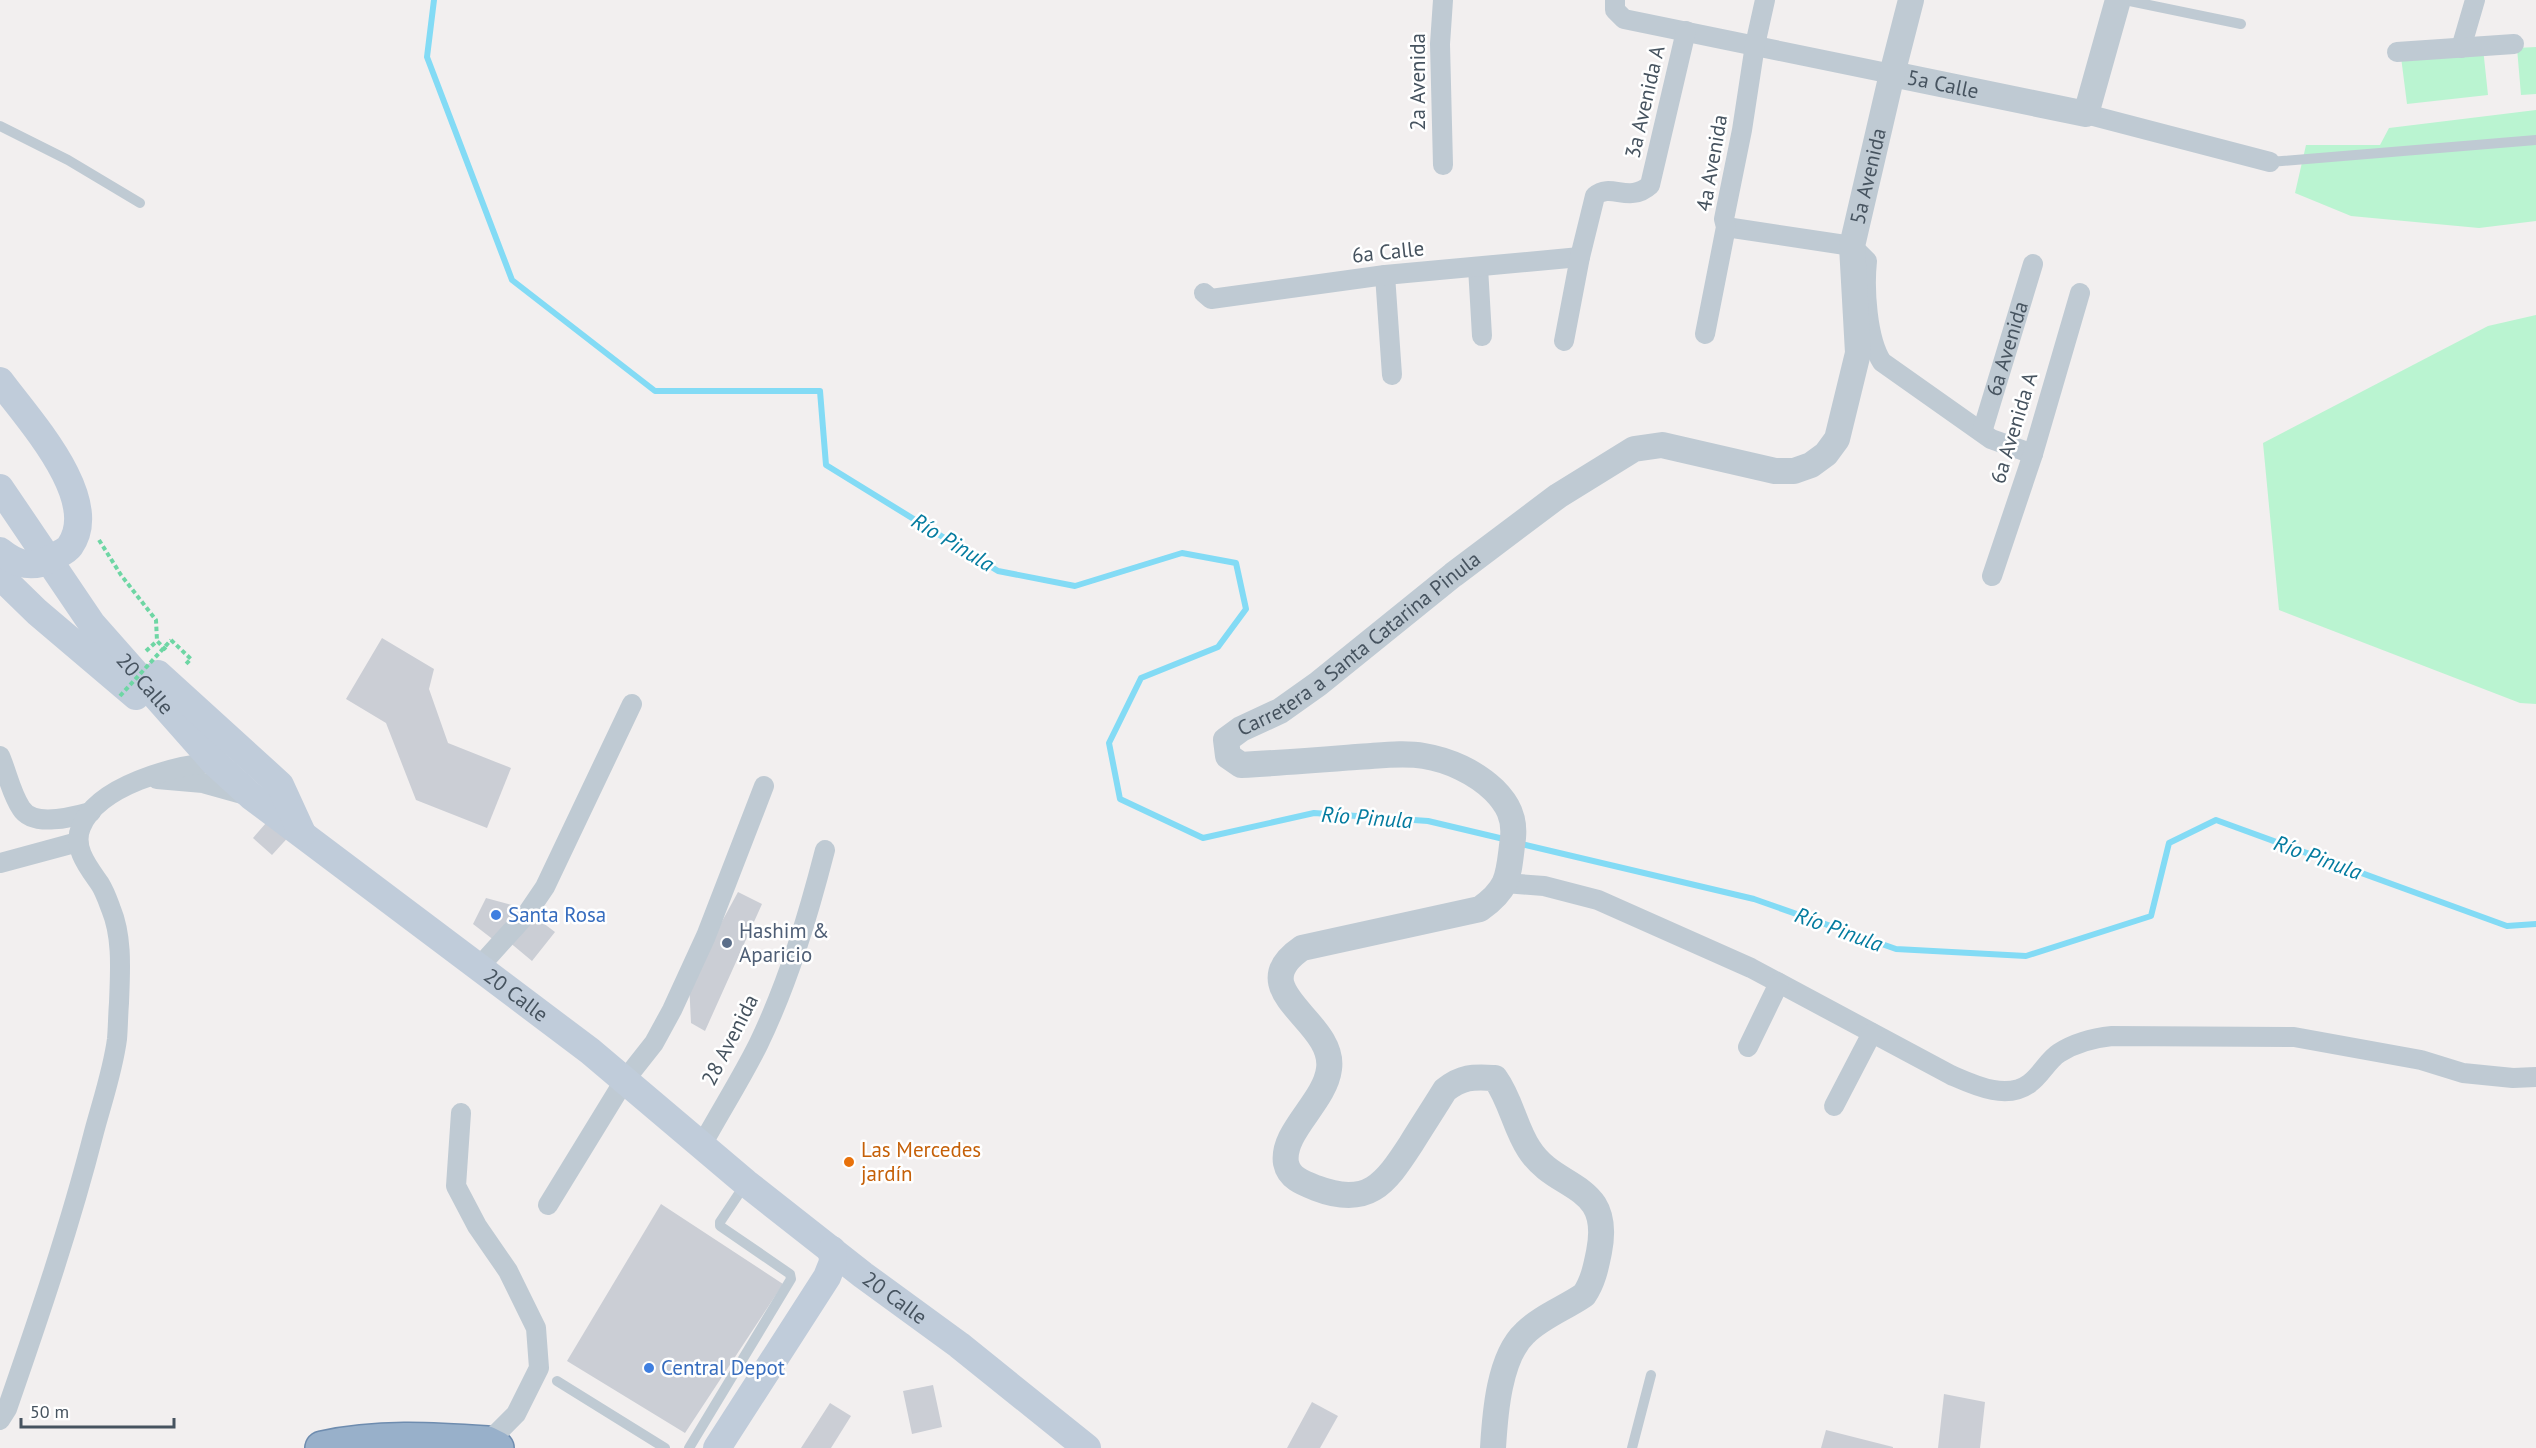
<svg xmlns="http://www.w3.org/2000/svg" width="2536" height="1448" font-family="'PT Sans',sans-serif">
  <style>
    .green { fill: #baf4d1 }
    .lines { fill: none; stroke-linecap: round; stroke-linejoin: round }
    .stream { stroke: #83dbf5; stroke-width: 6 }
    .building { fill: #cbced5 }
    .trunk-casing { stroke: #6e8caf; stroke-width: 36 }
    .path { stroke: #6ed6a4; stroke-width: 4; stroke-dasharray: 4.5 3; stroke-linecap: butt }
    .service { stroke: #bfcad3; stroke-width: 10 }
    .minor { stroke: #bfcad3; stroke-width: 20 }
    .tertiary { stroke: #bfcad3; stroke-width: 26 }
    .secondary { stroke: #c0ccda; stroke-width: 28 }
    .trunk { stroke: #98b0ca; stroke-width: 33 }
    .path-bridge { stroke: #6ed6a4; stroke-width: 4; stroke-dasharray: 4.5 3; stroke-linecap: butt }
    .secondary-bridge { stroke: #c0ccda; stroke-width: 28 }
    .shop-dot { fill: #3f7fe0; stroke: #fff; stroke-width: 2 }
    .service-dot { fill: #5c6f8a; stroke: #fff; stroke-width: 2 }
    .food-dot { fill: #e8710a; stroke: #fff; stroke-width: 2 }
    .labels { text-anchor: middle; stroke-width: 5; stroke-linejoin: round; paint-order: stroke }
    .street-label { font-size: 21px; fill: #46535f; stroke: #fff }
    .shop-label { font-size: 21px; fill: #366cbe; stroke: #fff; text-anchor: start }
    .service-label { font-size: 21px; fill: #4e5e75; stroke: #fff; text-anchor: start }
    .food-label { font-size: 21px; fill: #c56008; stroke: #fff; text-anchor: start }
    .water-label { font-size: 22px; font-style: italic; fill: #037b9f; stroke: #fff }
  </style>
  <rect width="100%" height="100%" fill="#f2efef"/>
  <path class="green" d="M2536 47V94L2521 95 2517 48Z
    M2483 48 2488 95 2407 104 2401 57Z
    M2536 110V221L2479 228 2351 216 2295 193 2306 145H2380L2389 128Z
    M2536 315V704L2520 703 2279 610 2263 443 2488 326Z"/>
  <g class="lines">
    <path class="stream" d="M434 0 427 57 512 280 655 391H820L826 465 998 571 1075 586 1182 553 1236 563 1246 609 1218 647 1141 678 1109 743 1120 799 1203 838 1314 813 1428 821 1508 840
      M1517 843 1754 899 1896 949 2026 956 2151 916 2169 843 2216 820 2507 926 2536 924"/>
  </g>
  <path class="building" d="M382 638 434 669 429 689 448 743 511 768 487 828 416 800 386 723 346 699Z
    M273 815 293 832 272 855 253 838Z
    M738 892 762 904 705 1031 691 1023 689 982Z
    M486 898 519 907 499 944 473 924Z
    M530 913 555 932 532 961 508 941Z
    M661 1204 783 1284 685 1433 567 1361Z
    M933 1385 942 1427 912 1434 903 1391Z
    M1944 1394 1985 1402 1980 1448H1938Z
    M1312 1402 1338 1416 1320 1448H1287Z
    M830 1403 851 1416 831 1448H801Z
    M1826 1430 1893 1447V1448H1821Z"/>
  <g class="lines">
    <g class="trunk-casing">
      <path id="trunk" d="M322 1448C377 1436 431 1439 487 1443L497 1448"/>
    </g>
    <path class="path" d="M99 540 121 575 156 620 157 641 166 650
      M171 640 191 659 184 666
      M146 651 157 641"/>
    <path class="service" d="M2125 0 2241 24
      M0 126 68 160 140 203
      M2270 162 2536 140
      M557 1381 665 1448
      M689 1448 791 1279 790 1274 720 1226V1222L746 1183
      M1632 1448 1651 1375"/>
    <g class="minor">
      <path d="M1615 0V10L1624 19 1892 74"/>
      <path d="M2461 48 2475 0"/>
      <path d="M2397 52 2514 44"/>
      <path d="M2086 114 2270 162"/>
      <path d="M1443 165 1440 44 1443 0"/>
      <path d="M1726 227 1852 246 1867 261C1864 289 1867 339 1882 362L1991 439 2033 454"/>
      <path d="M1478 267 1482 336"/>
      <path d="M1385 275 1392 375"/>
      <path d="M1204 293 1211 299 1385 275 1580 257"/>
      <path d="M1705 334 1726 227 1724 219 1742 130 1755 45 1765 0"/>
      <path d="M1564 341 1580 257 1595 196C1611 182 1629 204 1650 185L1686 31"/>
      <path id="s1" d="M1982 432 2033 264"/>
      <path d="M1992 576 2033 454 2080 293"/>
      <path d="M0 756C7 772 11 793 21 808 33 828 73 817 91 812"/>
      <path d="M157 779 203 783 246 795"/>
      <path d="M0 863 78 842"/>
      <path d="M1505 883 1544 886 1598 900 1751 968 1951 1075C1974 1085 2007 1101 2030 1083 2041 1075 2048 1060 2059 1053 2076 1042 2093 1038 2112 1036L2294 1037 2421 1060 2463 1073 2513 1078 2536 1077"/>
      <path d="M479 967 526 915 545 887 632 704"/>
      <path d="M1748 1047 1779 983"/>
      <path d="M1834 1106 1872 1033"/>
      <path d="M461 1113 456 1186 477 1226 508 1271 536 1328 539 1368 516 1414 487 1443"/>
      <path d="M702 1145C720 1112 741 1079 758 1045 788 983 808 916 825 850"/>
      <path d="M548 1205 624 1081 654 1043 672 1010 706 936 764 786"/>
      <path d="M0 1420 7 1409C39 1317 70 1226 94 1132 102 1102 113 1070 117 1039 118 1028 118 1015 119 1003 120 973 123 938 111 909 108 901 105 892 100 884 89 868 72 848 81 827 98 785 174 766 214 762"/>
    </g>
    <g class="tertiary">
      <path id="s2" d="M1892 74 2086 114 2118 0"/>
      <path id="s3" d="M1493 1448C1495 1414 1499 1357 1525 1333 1541 1317 1565 1308 1584 1295 1593 1282 1596 1267 1599 1252 1613 1181 1556 1192 1529 1149 1515 1128 1511 1100 1495 1078 1473 1077 1463 1076 1445 1090 1434 1108 1422 1126 1411 1144 1385 1184 1368 1208 1316 1188 1303 1183 1289 1178 1286 1163 1281 1132 1325 1102 1329 1069 1336 1020 1239 991 1302 948L1480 909C1511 887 1508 874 1513 838 1515 818 1508 804 1494 790 1475 772 1449 760 1424 756 1402 752 1378 756 1356 757 1317 760 1279 763 1241 765L1228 756 1226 740 1241 729 1280 711 1318 684 1453 575 1558 496 1634 449 1662 445 1775 471H1794L1811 465 1826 454 1837 439 1858 353 1852 246 1892 74 1911 0"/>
    </g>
    <g class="secondary">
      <path id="s4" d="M0 488 92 624 214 762 251 796 590 1051 746 1183 863 1275 959 1345 1087 1448"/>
      <path d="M0 576 37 612 136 696"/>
      <path d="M158 674 280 785 302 833"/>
      <path d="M717 1448 827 1277 833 1262 832 1250"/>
    </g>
    <use href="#trunk" class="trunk"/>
    <path class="path-bridge" d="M120 696 171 640"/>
    <path class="secondary-bridge" d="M0 381C27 418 103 499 70 546 66 552 56 555 50 559 32 569 16 564 0 551"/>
  </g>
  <g class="shop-dot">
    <circle cx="496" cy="915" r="6"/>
    <circle cx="649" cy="1368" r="6"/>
  </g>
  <circle class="service-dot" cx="727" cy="943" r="6"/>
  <circle class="food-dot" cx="849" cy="1162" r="6"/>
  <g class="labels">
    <g class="street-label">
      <text transform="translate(1418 82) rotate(-90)" y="7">2a Avenida</text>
      <text dy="7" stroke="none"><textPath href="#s2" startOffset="52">5a Calle</textPath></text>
      <text transform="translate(1645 102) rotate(-77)" y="7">3a Avenida A</text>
      <text transform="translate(1712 163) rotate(-80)" y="7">4a Avenida</text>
      <text dy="7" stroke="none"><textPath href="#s3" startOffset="2578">5a Avenida</textPath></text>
      <text transform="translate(1388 252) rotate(-6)" y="7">6a Calle</text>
      <text dy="7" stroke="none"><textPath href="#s1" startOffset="87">6a Avenida</textPath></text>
      <text transform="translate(2014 428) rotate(-73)" y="7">6a Avenida A</text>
      <text dy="7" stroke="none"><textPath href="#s3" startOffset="1754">Carretera a Santa Catarina Pinula</textPath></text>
      <text dy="7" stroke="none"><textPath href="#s4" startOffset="244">20 Calle</textPath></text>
      <text dy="7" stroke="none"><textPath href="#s4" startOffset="730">20 Calle</textPath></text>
      <text transform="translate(730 1040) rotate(-63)" y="7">28 Avenida</text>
      <text dy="7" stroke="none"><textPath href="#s4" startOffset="1215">20 Calle</textPath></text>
    </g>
    <g class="shop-label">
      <text x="508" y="922">Santa Rosa</text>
      <text x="661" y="1375">Central Depot</text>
    </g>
    <g class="service-label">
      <text x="739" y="938">Hashim &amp;<tspan x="739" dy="24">Aparicio</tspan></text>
    </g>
    <g class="food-label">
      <text x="861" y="1157">Las Mercedes<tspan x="861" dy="24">jardín</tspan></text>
    </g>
    <g class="water-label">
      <text transform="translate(953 542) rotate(31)" y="8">Río Pinula</text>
      <text transform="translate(1367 817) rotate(4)" y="8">Río Pinula</text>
      <text transform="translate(2318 857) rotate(20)" y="8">Río Pinula</text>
      <text transform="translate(1839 929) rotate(20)" y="8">Río Pinula</text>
    </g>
  </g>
  <path d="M21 1418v9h153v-9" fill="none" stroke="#46535f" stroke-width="3"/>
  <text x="30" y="1418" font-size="18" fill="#46535f" stroke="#ffffff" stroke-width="4.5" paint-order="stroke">50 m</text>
</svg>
